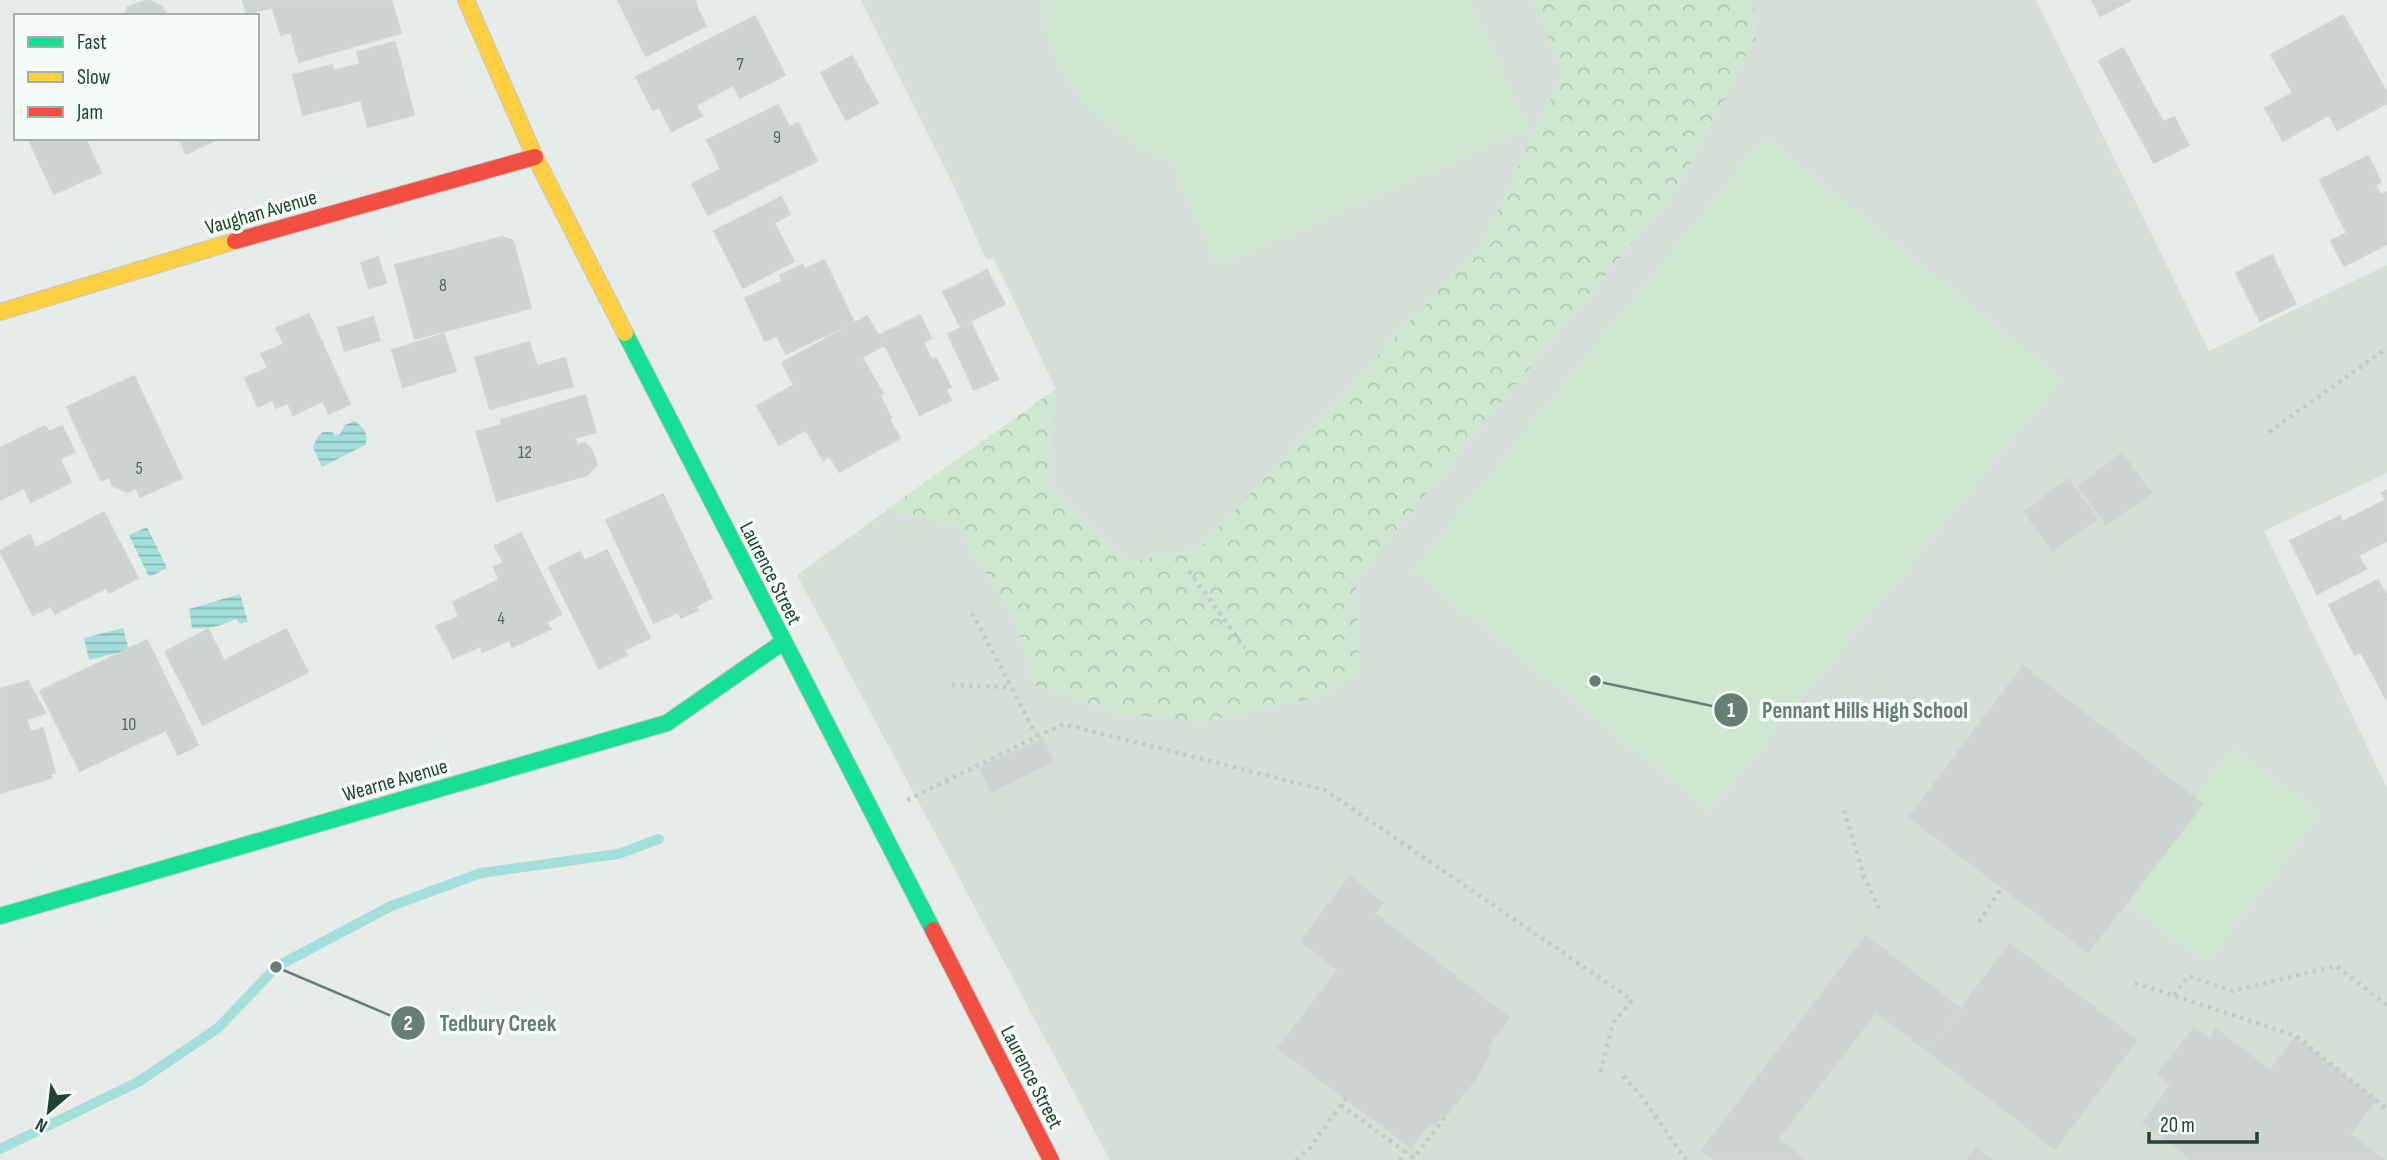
<svg xmlns="http://www.w3.org/2000/svg" width="2387" height="1160" font-family="'Sofia Sans Condensed',sans-serif">
  <style>
    .built { fill: #d4dfd8 }
    .forest { fill: url(#forest-crowns) }
    .pitch { fill: #cfe6d1 }
    .water { fill: url(#water-rules) }
    .lines { fill: none; stroke-linecap: round; stroke-linejoin: round }
    .stream { stroke: #a4dfdc; stroke-width: 10 }
    .building { fill: #cdd3d0; stroke: #cfd5d1; stroke-width: 2 }
    .fast-casing { stroke: #c0c8c4; stroke-width: 18 }
    .slow-casing { stroke: #c0c8c4; stroke-width: 18 }
    .jam-casing { stroke: #c0c8c4; stroke-width: 18 }
    .path { stroke: #c2ccc6; stroke-width: 4.5; stroke-dasharray: 3.5 5; stroke-linecap: butt }
    .fast { stroke: #16e098; stroke-width: 16 }
    .slow { stroke: #ffcf43; stroke-width: 16 }
    .jam { stroke: #f24e42; stroke-width: 16 }
    .labels { text-anchor: middle; stroke-width: 7; stroke-linejoin: round; paint-order: stroke }
    .number-label { font-size: 18px; fill: #4d685b }
    .street-label { font-size: 21px; fill: #214333; stroke: #f5fbf7 }
    .leader { fill: none; stroke: #667e73; stroke-width: 2.5 }
    .callout-dot { fill: #667e73; stroke: #f5fbf7; stroke-width: 2.5 }
    .mark-label { font-size: 21px; text-anchor: middle; font-weight: bold; fill: #fff }
    .callout-label { font-size: 23px; text-anchor: middle; font-weight: bold; fill: #667e73; stroke: #f5fbf7; stroke-width: 7; stroke-linejoin: round; paint-order: stroke }
  </style>
  <defs>
    <pattern id="forest-crowns" width="20" height="18" patternUnits="userSpaceOnUse" patternTransform="scale(1.75)"><rect width="20" height="18" fill="#cfe6d1"/><path d="M2 6a3 3 0 1 1 6 0M12 15a3 3 0 1 1 6 0" fill="none" stroke="#b1c6b4"/></pattern>
    <pattern id="water-rules" width="6" height="5" patternUnits="userSpaceOnUse" patternTransform="scale(1.75)"><rect width="6" height="5" fill="#a4dfdc"/><path d="M0 2.5h6" fill="none" stroke="#85b6b3"/></pattern>
  </defs>
  <rect width="100%" height="100%" fill="#e7ece9"/>
  <path class="built" d="M861 0H2036L2209 351 2387 265V473L2264 531 2387 788V1160H1110L797 575 1056 389 994 259H986L952 182Z"/>
  <path class="forest" d="M1533 0H1754L1756 38 1679 186 1356 580 1359 674 1318 697 1203 722 1115 713 1033 684 1017 623 957 526 886 510 1056 389 1048 485 1130 562 1201 547 1483 242 1562 74Z"/>
  <path class="pitch" d="M1041 0H1470L1528 128 1218 266 1170 159C1092 127 1055 83 1041 0Z
    M1765 138 2061 379 1710 811 1413 570Z
    M2233 748 2320 815 2206 962 2126 903 2203 804 2195 797Z"/>
  <path class="water" d="M355 421C363 427 370 435 365 445L322 467 313 447 318 436 323 432H332L335 435 340 434 345 425Z
    M147 527 167 568 149 577 129 535Z
    M240 594 248 622 240 624 236 619C224 625 206 630 192 628L189 609Z
    M123 628 129 650 89 660 84 638Z"/>
  <g class="lines">
    <path class="stream" d="M0 1149 138 1082 218 1028 276 967 391 906 481 873 618 854 659 839"/>
  </g>
  <path class="building" d="M147 0 162 6 167 16H124L128 7Z
    M243 0H391L401 33 299 62 291 32 281 35 272 7 247 14Z
    M618 0H696L694 1 706 26 646 56Z
    M2092 0H2131L2100 16Z
    M2343 15 2387 93V103L2337 130 2329 115 2283 141 2265 108 2293 93 2271 55Z
    M755 16 785 75 740 98 733 85 696 105 702 116 672 131 659 107 653 110 636 77Z
    M395 42 414 115 368 127 361 100 303 115 293 75 332 65 333 71 360 64 357 52Z
    M2123 48 2163 122 2174 117 2189 145 2154 163 2099 61Z
    M852 56 878 103 846 120 821 73Z
    M778 105 789 127 798 123 817 161 708 215 692 184 721 169 707 140Z
    M28 138H85L101 173 54 194Z
    M179 138H219L186 154Z
    M2368 156 2381 182 2375 185 2381 195 2387 192V244L2344 266 2331 241 2347 233 2320 180Z
    M781 197 790 214 774 223 794 261 743 288 714 231Z
    M502 237 513 241 531 308 415 339 395 265Z
    M2272 255 2296 304 2260 321 2236 273Z
    M378 257 386 283 369 288 361 263Z
    M824 260 854 322 786 354 777 336 765 341 745 298 783 281 780 275 803 265 805 269Z
    M987 270 1005 304 960 326 943 292Z
    M309 314 350 404 329 414 323 401 293 415 288 403 276 408 273 400 258 407 245 378 268 368 261 354 284 344 276 328Z
    M920 315 931 338 923 342 932 360 936 358 951 387 946 390 951 400 920 415 880 335Z
    M867 316 884 345 857 360 858 362 863 359 883 394H879L891 418 889 419 900 438 839 472 830 456 823 460 806 430 779 445 757 406 794 385 782 363Z
    M373 317 380 340 345 351 338 328Z
    M971 323 998 379 974 390 948 334Z
    M444 334 456 371 403 387 392 350Z
    M529 342 537 366 565 358 573 386 490 409 475 358Z
    M134 376 182 478 140 497 136 488 127 492 113 486 109 477 101 481 67 407Z
    M585 395 596 432 575 438 577 445 585 443 591 449 597 464 587 475 497 501 476 432 502 425 501 420Z
    M45 426 49 432 62 426 75 452 60 459 71 482 31 502 24 488 0 500V448Z
    M2122 453 2151 493 2106 525 2079 486Z
    M2068 479 2097 519 2052 551 2025 512Z
    M2387 490V541L2358 555 2366 569 2317 594 2290 541 2340 516 2342 522 2386 500 2382 493Z
    M663 494 712 598 696 606 698 610 681 618 678 612 654 623 606 520Z
    M104 512 138 578 109 593 106 588 55 614 51 606 33 615 0 551 30 535 36 548Z
    M521 533 561 614 546 622 551 629 512 647 510 640 482 652 481 646 453 658 436 626 459 617 453 602 499 580 494 567 504 563 495 546Z
    M607 550 650 638 624 650 627 655 599 669 549 567 580 552 584 561Z
    M2378 580 2387 596V701L2361 652 2355 655 2329 605Z
    M208 629 224 661 286 629 308 672 203 725 165 652Z
    M147 640 198 745 178 755 166 730 80 771 40 691Z
    M2023 666 2203 804 2088 952 1909 817Z
    M28 681 45 713 27 719 30 732 43 728 55 773H51V778L0 793V689Z
    M1043 739 1053 761 991 792 980 767Z
    M1350 876 1383 903 1374 913 1509 1018 1487 1047 1491 1051 1475 1080 1448 1113 1433 1125 1429 1123 1411 1147 1278 1048 1338 970 1301 941Z
    M1866 936 1961 1009 1928 1051 1876 1012 1778 1139 1805 1160H1715L1702 1150Z
    M2010 944 2137 1040 2055 1149 1928 1051Z
    M2194 1028 2209 1039 2216 1029 2270 1070 2295 1038 2376 1100 2350 1134 2384 1160H2193L2143 1122 2171 1085 2158 1074Z
    M1976 1148 1992 1160H1967Z"/>
  <g class="lines">
    <g class="fast-casing">
      <path id="fast" d="M625 333 933 930
        M0 916 667 723 783 642"/>
    </g>
    <g class="slow-casing">
      <path id="slow" d="M466 0 535 157 625 333
        M0 312 235 241"/>
    </g>
    <g class="jam-casing">
      <path id="jam" d="M235 241 535 157
        M933 930 1051 1160"/>
    </g>
    <path class="path" d="M2269 432 2387 348
      M1189 571 1245 648
      M972 613 1038 738
      M952 685 1011 687
      M907 800 1063 724 1325 790 1632 1000 1613 1023 1600 1074
      M1844 810 1864 877 1879 908
      M1979 922 2002 887
      M2135 983 2296 1036 2387 1109
      M2174 995 2188 976 2233 991 2336 966 2387 1005
      M1623 1076 1642 1097 1686 1160
      M1341 1105 1404 1151 1400 1160
      M1404 1151 1414 1158 1448 1113
      M1296 1160 1309 1149 1346 1098"/>
    <use href="#fast" class="fast"/>
    <use href="#slow" class="slow"/>
    <use href="#jam" class="jam"/>
  </g>
  <g class="labels">
    <g class="number-label">
      <text x="740" y="70">7</text>
      <text x="777" y="143">9</text>
      <text x="443" y="291">8</text>
      <text x="525" y="458">12</text>
      <text x="139" y="474">5</text>
      <text x="501" y="624">4</text>
      <text x="129" y="730">10</text>
    </g>
    <g class="street-label">
      <text transform="translate(261 212) rotate(-16)" y="7">Vaughan Avenue</text>
      <text transform="translate(771 573) rotate(63)" y="7">Laurence Street</text>
      <text transform="translate(395 780) rotate(-16)" y="7">Wearne Avenue</text>
      <text transform="translate(1032 1077) rotate(63)" y="7">Laurence Street</text>
    </g>
  </g>
  <path class="leader" d="M1595 681L1731 710M276 967L408 1023"/>
  <g class="callout-dot">
    <circle cx="1595" cy="681" r="7"/>
    <circle cx="276" cy="967" r="7"/>
    <circle cx="1731" cy="710" r="18"/>
    <circle cx="408" cy="1023" r="18"/>
  </g>
  <g class="mark-label">
    <text x="1731" y="717">1</text>
    <text x="408" y="1030">2</text>
  </g>
  <g class="callout-label">
    <text x="1865" y="718">Pennant Hills High School</text>
    <text x="498" y="1031">Tedbury Creek</text>
  </g>
  <rect x="14" y="14" width="245" height="126" fill="#f5fbf7" stroke="#a0b1a9" stroke-width="2"/>
  <rect x="28" y="37" width="35" height="10" fill="#16e098" stroke="#a0b1a9" stroke-width="2"/>
  <text x="77" y="49" font-size="21" fill="#214333">Fast</text>
  <rect x="28" y="72" width="35" height="10" fill="#ffcf43" stroke="#a0b1a9" stroke-width="2"/>
  <text x="77" y="84" font-size="21" fill="#214333">Slow</text>
  <rect x="28" y="107" width="35" height="10" fill="#f24e42" stroke="#a0b1a9" stroke-width="2"/>
  <text x="77" y="119" font-size="21" fill="#214333">Jam</text>
  <g transform="translate(49 1111) rotate(208)" stroke="#f5fbf7" stroke-width="5" paint-order="stroke">
  <path d="M0-5L12 26L0 18L-12 26Z" fill="#214333"/>
  <text y="-10" font-size="19" font-weight="bold" text-anchor="middle" fill="#214333">N</text>
  </g>
  <path d="M2149 1132v10h108v-10" fill="none" stroke="#214333" stroke-width="3.5"/>
  <text x="2160" y="1132" font-size="21" fill="#214333" stroke="#f5fbf7" stroke-width="5" paint-order="stroke">20 m</text>
</svg>
